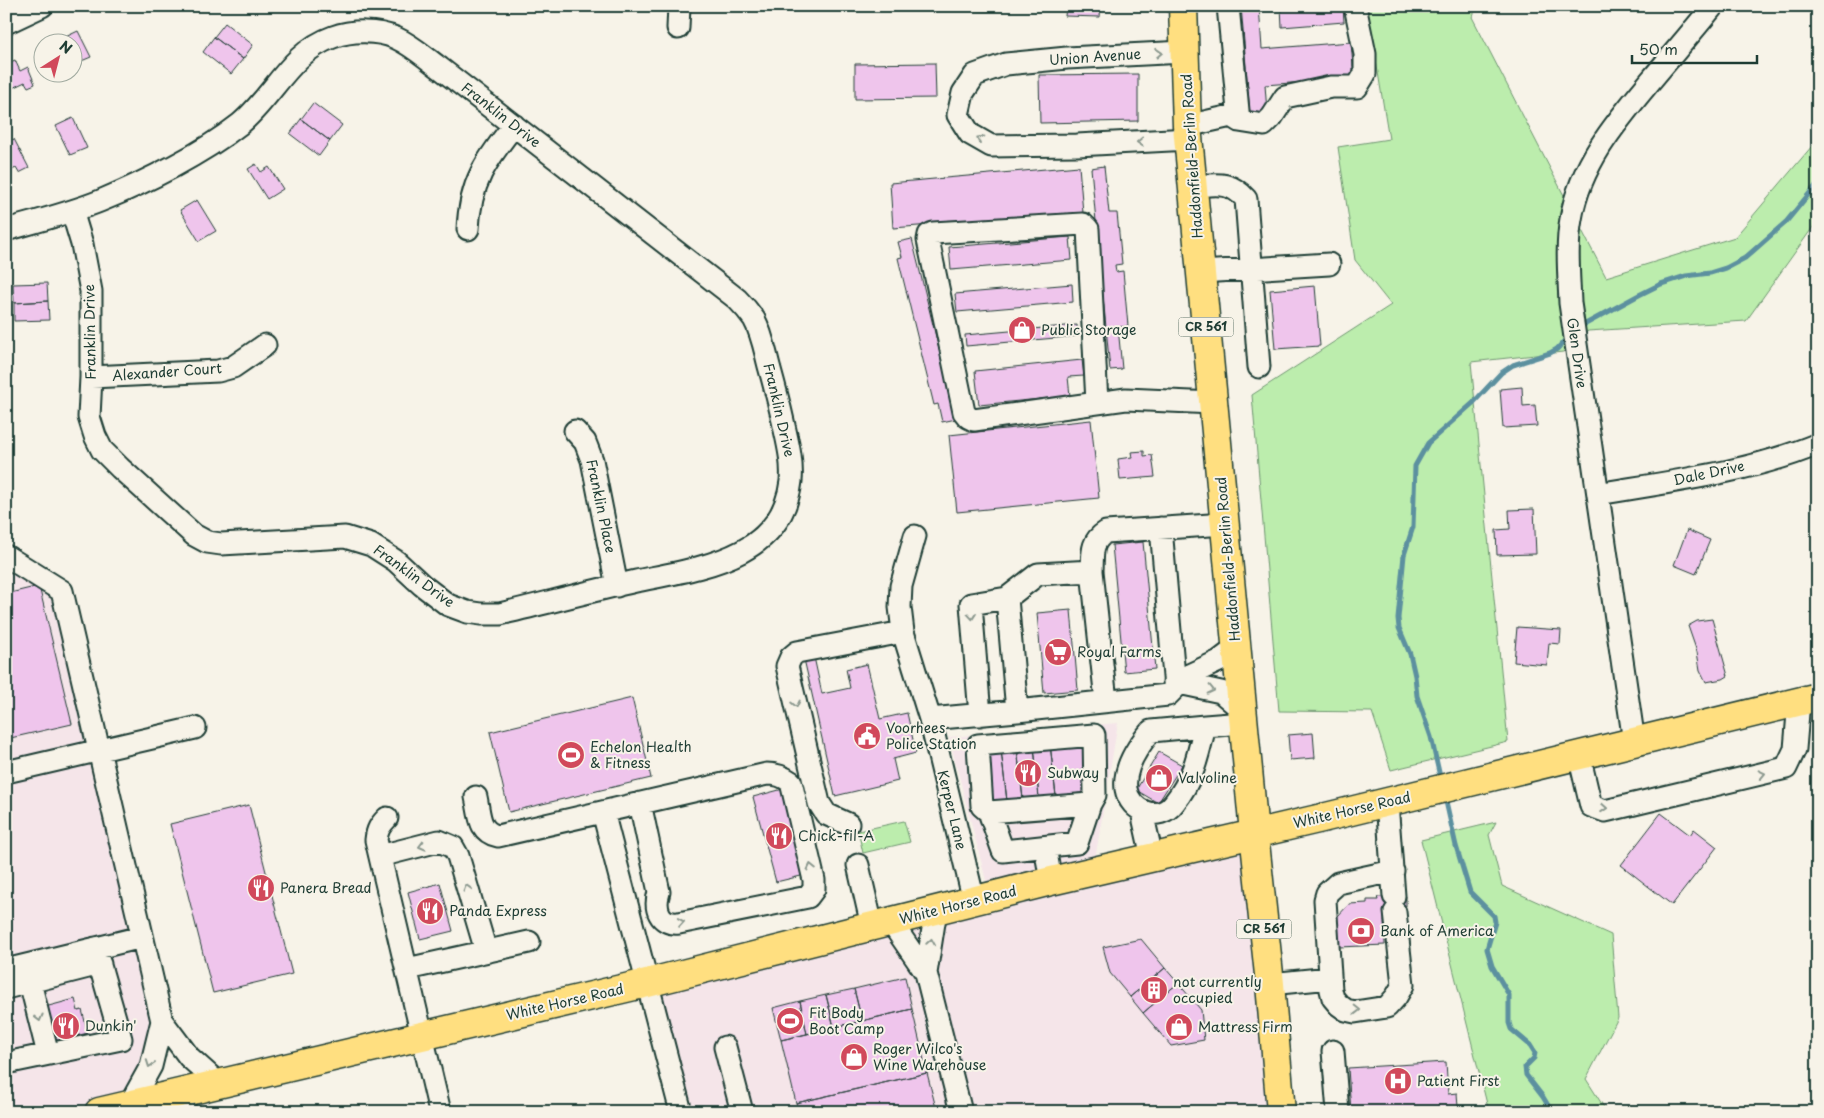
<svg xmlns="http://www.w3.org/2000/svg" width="1824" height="1118" font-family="'Playpen Sans',sans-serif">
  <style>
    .built { fill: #f5e5e9 }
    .green { fill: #bcedad; stroke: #6e9570 }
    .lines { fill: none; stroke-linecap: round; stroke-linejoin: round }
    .stream { stroke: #5c909f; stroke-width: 5 }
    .building { fill: #efc5ec; stroke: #1f3d34 }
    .minor-casing { stroke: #1f3d34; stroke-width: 25 }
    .major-casing { stroke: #1f3d34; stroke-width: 31 }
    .minor { stroke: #f7f3e8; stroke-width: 21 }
    .major { stroke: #ffdf80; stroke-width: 28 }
    .oneway { stroke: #8b988e }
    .labels { text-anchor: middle; stroke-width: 4; stroke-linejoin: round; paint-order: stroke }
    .shield { fill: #f7f3e8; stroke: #60746a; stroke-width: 1 }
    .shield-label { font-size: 12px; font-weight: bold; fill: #1f3d34 }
    .street-label { font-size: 14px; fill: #1f3d34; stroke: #f7f3e8 }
    .poi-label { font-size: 14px; fill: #1f3d34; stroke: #f7f3e8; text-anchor: start }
  </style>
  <rect width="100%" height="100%" fill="#f7f3e8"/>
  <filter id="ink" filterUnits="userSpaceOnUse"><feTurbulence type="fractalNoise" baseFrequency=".02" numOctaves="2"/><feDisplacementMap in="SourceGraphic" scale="10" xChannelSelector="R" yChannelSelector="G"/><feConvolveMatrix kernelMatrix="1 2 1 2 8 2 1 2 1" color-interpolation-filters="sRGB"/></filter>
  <g filter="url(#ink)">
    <path class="built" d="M6 556 62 591 162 1021 130 1104 99 1112H6Z
      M1118 723 1093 871 1254 833 1281 1112H681L647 983 990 896 949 737Z"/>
    <path class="green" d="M1367 6H1478L1472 17 1606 277 1735 237 1818 139V220L1746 321 1588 331 1563 352 1471 362 1508 742 1391 770 1372 712 1279 711 1252 395 1391 305 1355 260 1338 147 1389 139Z
      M904 821 910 842 863 853 858 831Z
      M1496 822 1489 835 1502 886 1611 935 1618 1018 1586 1079 1607 1112H1489L1421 840Z"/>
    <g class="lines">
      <path class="stream" d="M1580 327 1639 295 1661 284 1686 276 1710 273 1726 268 1745 258 1786 222 1818 183
        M1441 781 1431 737 1417 696 1415 676 1410 654 1399 628 1398 618 1404 555 1413 527 1415 466 1428 443 1473 403 1501 373 1513 365 1550 353 1557 349 1569 336
        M1445 797 1456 846 1470 892 1494 916 1495 922 1487 949 1492 966 1509 995V1023L1511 1029 1530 1045 1535 1053 1534 1058 1525 1067 1526 1075 1543 1097 1552 1112"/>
    </g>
    <path class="building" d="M957 6H989V11L957 10Z
      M1066 6H1101L1100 17 1065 16Z
      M1241 6H1259L1262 49 1351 42 1354 78 1265 85 1267 112 1250 114Z
      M1281 6H1343L1344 22 1282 27Z
      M225 23 253 45 243 59 214 37Z
      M78 31 91 57 72 65V42H57V41Z
      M214 37 243 59 231 74 203 52Z
      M15 60 20 71 28 67 35 84 28 87 25 82 6 91V64Z
      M935 63 936 98 855 99V64Z
      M1138 74V121L1040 123 1039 75Z
      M313 103 342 125 330 141 301 119Z
      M73 118 87 148 70 155 56 126Z
      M301 119 330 141 319 156 290 134Z
      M14 139 29 168 19 173 16 168 10 171 6 163V142Z
      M256 164 261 172 269 167 283 189 267 199 248 169Z
      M1079 166 1083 213 893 228 890 183Z
      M1104 166 1109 213H1117L1122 264 1115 265 1116 272 1123 271 1128 326 1118 327 1122 369 1110 370 1091 168Z
      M197 200 216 231 199 241 180 210Z
      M1070 237 1072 260 951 270 949 247Z
      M912 239 956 419 942 422 938 404 934 405 898 258 902 257 898 242Z
      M47 283 48 301 14 303 13 284Z
      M1072 284 1073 302 957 312 955 294Z
      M1315 286 1320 346 1275 349 1270 290Z
      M48 301 49 320 14 321V303Z
      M1077 325 1078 336 966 346 965 335Z
      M1082 360 1084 376 1068 377 1070 396 979 405 975 371Z
      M1522 387 1523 406 1535 405 1537 426 1503 428 1500 389Z
      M1091 420 1099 498 957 512 949 435Z
      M1144 451V456L1152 455 1155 477 1120 480 1118 459 1132 457 1131 452Z
      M1534 509 1536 554 1497 555 1496 530 1510 529 1509 510Z
      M1687 530 1710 540 1696 574 1674 565Z
      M1143 542 1155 669 1124 672 1112 545Z
      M39 586 72 724 6 739V594Z
      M1071 610 1078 690 1044 693 1037 613Z
      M1712 619 1728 676 1723 679 1706 682 1700 670 1697 652 1688 626 1697 621Z
      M1517 627 1561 630 1560 644 1549 643 1547 665 1514 662Z
      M814 657 822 694 850 688 846 669 867 664 880 719 907 713 916 753 893 759 898 781 835 796 804 659Z
      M632 698 651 778 509 812 490 732Z
      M1313 733 1315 758 1290 760 1288 735Z
      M1083 741 1088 792 1056 796 1050 744Z
      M1050 744 1056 796 1039 798 1034 746Z
      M1034 746 1039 798 1023 799 1017 748Z
      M1017 748 1023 799 1007 801 1001 750Z
      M1001 750 1007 801 991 803 985 751Z
      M1159 752 1182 765 1158 803 1136 790Z
      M783 789 805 875 776 882 753 797Z
      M249 805 292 974 213 993 170 824Z
      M1661 813 1690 835 1694 829 1717 847 1672 905 1621 865Z
      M440 883 453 931 420 939 408 892Z
      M1406 896V906L1391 915H1384L1385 945 1339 947 1337 917 1349 904 1367 903V900H1378L1377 897Z
      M1141 939 1165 968 1130 997 1110 973 1103 947Z
      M1165 968 1178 983 1143 1013 1130 997Z
      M905 977 912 1009 862 1021 854 989Z
      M1178 983 1201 1010 1204 1040 1171 1046 1143 1013Z
      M854 989 862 1021 834 1027 826 995Z
      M826 995 834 1027 807 1034 800 1001Z
      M75 999 78 1011 82 1010 88 1033 50 1042 45 1007Z
      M800 1001 807 1034 781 1040 773 1008Z
      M912 1009 927 1073 796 1103 781 1040Z
      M1446 1062 1448 1094 1457 1093 1458 1107 1380 1112H1351L1348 1068Z
      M927 1073 937 1112H799L796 1103Z"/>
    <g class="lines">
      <g class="minor-casing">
        <path id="minor" d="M1228 6 1239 121
          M6 23 42 6
          M678 28 679 6
          M1184 52 1067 58 1006 64 975 75 963 93 958 115 970 134 991 146 1077 145 1189 139
          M1187 126 1231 116 1239 121 1264 125 1272 117 1285 97 1331 87H1357L1365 74V54L1355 6
          M1193 186C1216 185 1229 180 1246 199L1259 367
          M468 229C470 182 486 161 514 125
          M6 230C38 221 70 213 100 201 146 182 202 154 240 124 273 97 290 52 333 37 352 30 377 30 396 38 412 45 426 58 440 68L737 299C743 305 749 312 754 319 762 333 765 351 769 366 774 384 779 403 783 421 787 440 793 461 791 481 782 559 699 568 636 581 591 591 546 603 500 614H481L467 612 448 605 422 585 396 561 371 545 345 537 221 544 207 542 194 535 120 468 102 450 95 436 89 417 91 377V291L82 244 72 211
          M1201 272 1329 264
          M91 377 218 371 233 367 265 345
          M1097 403 1088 229 1083 224 933 233 929 235 928 240 964 412 968 417 974 420 1126 399 1213 403
          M575 431 585 442 592 460 617 586
          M1598 494C1669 482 1751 472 1818 444
          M915 536 901 586 900 607 903 632 930 719 974 901
          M6 556 62 591 162 1021 189 1057 219 1084
          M1092 571 1106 701
          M1174 682 1221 692 1242 710
          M1174 682 1219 661 1236 648
          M1017 711 1168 695 1175 688 1161 528
          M980 715 971 604 1007 598
          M930 719 1017 711 1007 598 1038 574 1092 571C1093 554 1090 542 1106 532L1225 524
          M1205 726C1198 755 1194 778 1174 803 1159 823 1130 812 1126 789 1123 767 1138 746 1151 731Z
          M1205 726 1243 723
          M1094 735 1095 795 1090 804 1077 843 1003 851 989 812 982 806 978 745Z
          M1634 742 1570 303C1569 276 1566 246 1571 219 1580 164 1617 121 1652 79 1672 55 1693 31 1713 6
          M1579 755 1591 806 1605 811 1786 768 1795 749 1799 701
          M6 772 195 728
          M476 797C480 814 478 832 498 836L767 774C777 774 783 776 791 782L814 880V889L808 897 679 923C659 925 654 908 659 892L640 803
          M1387 802 1394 896
          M603 812 681 1112
          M989 812 1090 804
          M1142 812 1152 857
          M387 818C380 825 377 830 376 840L440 1112
          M848 824 826 814 819 803 787 666 791 657 797 652 903 632
          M1045 847 1051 881
          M380 856 439 841 453 847 458 856 486 951
          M858 865 872 926
          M1393 871 1338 883 1327 893 1325 900 1331 990 1333 998 1339 1005 1346 1010 1355 1012 1387 1007 1396 997 1403 985 1395 912
          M891 922 926 973 961 1112
          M407 969 529 942
          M6 970 142 937
          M926 973 936 910
          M30 982 48 1054
          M1270 984 1330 978
          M6 988 100 964
          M725 1047 742 1112
          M1333 1051 1338 1112
          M6 1063 121 1039 95 948
          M181 1092 185 1112
          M130 1104 151 1066 162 1021"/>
      </g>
      <g class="major-casing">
        <path id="major" d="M1183 6 1187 126 1254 833 1270 984 1281 1112
          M99 1112 647 983 1051 881 1318 819 1818 697"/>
      </g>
      <use href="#minor" class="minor"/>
      <use href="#major" class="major"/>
    </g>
    <defs><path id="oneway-chevron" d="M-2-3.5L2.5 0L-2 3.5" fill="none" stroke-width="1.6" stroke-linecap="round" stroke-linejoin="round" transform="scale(1.25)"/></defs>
    <g class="oneway">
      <use href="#oneway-chevron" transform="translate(1159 53) rotate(-3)"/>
      <use href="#oneway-chevron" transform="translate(980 139) rotate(-150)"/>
      <use href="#oneway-chevron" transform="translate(1140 142) rotate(177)"/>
      <use href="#oneway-chevron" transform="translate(972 616) rotate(85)"/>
      <use href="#oneway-chevron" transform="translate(1211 690) rotate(13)"/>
      <use href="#oneway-chevron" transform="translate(796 704) rotate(77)"/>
      <use href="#oneway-chevron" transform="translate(1762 774) rotate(-13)"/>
      <use href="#oneway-chevron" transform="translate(1604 808) rotate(4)"/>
      <use href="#oneway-chevron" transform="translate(422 846) rotate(166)"/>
      <use href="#oneway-chevron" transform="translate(811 867) rotate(-103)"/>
      <use href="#oneway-chevron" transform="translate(467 888) rotate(-107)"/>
      <use href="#oneway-chevron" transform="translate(681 922) rotate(-9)"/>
      <use href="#oneway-chevron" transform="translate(931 942) rotate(-81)"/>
      <use href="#oneway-chevron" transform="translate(1357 1010) rotate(1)"/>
      <use href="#oneway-chevron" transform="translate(39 1018) rotate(76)"/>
      <use href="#oneway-chevron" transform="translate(150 1064) rotate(110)"/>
    </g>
  </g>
  <defs>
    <g id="shop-disc" transform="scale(1.4375)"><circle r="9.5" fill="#d1495b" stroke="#f7f3e8"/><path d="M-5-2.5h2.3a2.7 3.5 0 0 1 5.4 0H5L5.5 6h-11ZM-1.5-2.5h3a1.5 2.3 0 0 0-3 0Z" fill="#fff"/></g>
    <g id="supermarket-disc" transform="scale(1.4375)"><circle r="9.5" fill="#d1495b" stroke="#f7f3e8"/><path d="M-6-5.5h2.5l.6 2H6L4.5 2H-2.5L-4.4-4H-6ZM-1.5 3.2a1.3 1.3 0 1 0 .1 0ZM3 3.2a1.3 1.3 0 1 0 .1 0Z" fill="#fff"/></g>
    <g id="civic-disc" transform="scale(1.4375)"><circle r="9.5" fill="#d1495b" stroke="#f7f3e8"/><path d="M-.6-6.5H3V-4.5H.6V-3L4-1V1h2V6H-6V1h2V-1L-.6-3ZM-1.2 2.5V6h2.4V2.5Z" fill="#fff"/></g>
    <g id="stadium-disc" transform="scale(1.4375)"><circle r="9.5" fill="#d1495b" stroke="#f7f3e8"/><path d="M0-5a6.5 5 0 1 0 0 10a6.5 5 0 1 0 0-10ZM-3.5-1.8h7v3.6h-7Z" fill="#fff"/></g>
    <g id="restaurant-disc" transform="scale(1.4375)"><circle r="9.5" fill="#d1495b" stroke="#f7f3e8"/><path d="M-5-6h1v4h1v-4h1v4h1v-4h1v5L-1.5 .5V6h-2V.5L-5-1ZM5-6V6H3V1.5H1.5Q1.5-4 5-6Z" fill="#fff"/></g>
    <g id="bank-disc" transform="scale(1.4375)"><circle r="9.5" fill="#d1495b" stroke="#f7f3e8"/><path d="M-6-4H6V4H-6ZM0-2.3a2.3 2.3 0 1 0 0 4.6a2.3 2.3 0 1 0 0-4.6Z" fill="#fff"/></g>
    <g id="building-disc" transform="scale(1.4375)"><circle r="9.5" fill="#d1495b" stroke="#f7f3e8"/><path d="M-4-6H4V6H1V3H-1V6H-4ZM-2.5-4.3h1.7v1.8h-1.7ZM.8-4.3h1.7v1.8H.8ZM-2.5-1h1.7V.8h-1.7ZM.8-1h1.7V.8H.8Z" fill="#fff"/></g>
    <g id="hospital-disc" transform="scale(1.4375)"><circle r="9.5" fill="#d1495b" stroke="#f7f3e8"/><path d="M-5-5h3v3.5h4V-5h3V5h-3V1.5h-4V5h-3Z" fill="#fff"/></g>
  </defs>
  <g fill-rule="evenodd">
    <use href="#shop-disc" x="1022" y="330"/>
    <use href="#supermarket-disc" x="1058" y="652"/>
    <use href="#civic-disc" x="867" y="736"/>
    <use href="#stadium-disc" x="571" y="755"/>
    <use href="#restaurant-disc" x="1028" y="773"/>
    <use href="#shop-disc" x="1159" y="778"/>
    <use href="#restaurant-disc" x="779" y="836"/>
    <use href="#restaurant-disc" x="261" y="888"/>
    <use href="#restaurant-disc" x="430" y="911"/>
    <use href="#bank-disc" x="1361" y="931"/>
    <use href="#building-disc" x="1154" y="990"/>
    <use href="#stadium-disc" x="790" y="1021"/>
    <use href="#restaurant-disc" x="66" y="1026"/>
    <use href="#shop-disc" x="1179" y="1027"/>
    <use href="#shop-disc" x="854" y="1057"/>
    <use href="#hospital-disc" x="1398" y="1081"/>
  </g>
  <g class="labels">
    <g class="shield">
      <rect x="1178.5" y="317.5" width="55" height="19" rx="4"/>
      <rect x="1236.5" y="919.5" width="55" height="19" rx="4"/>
    </g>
    <g class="shield-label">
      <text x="1206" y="331">CR 561</text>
      <text x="1264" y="933">CR 561</text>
    </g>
    <g class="street-label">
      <text transform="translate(1095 57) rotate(-4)" y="5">Union Avenue</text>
      <text transform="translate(501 115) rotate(38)" y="5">Franklin Drive</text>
      <text transform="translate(1192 156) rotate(-94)" y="5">Haddonfield-Berlin Road</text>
      <text transform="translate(90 332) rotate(-91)" y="5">Franklin Drive</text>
      <text transform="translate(1577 353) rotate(82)" y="5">Glen Drive</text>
      <text transform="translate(167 372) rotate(-4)" y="5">Alexander Court</text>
      <text transform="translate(779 410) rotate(77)" y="5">Franklin Drive</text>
      <text transform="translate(1709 473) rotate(-12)" y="5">Dale Drive</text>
      <text transform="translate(601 506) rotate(78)" y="5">Franklin Place</text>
      <text transform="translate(1228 559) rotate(-95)" y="5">Haddonfield-Berlin Road</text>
      <text transform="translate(414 576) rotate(36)" y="5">Franklin Drive</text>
      <text transform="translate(952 810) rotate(76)" y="5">Kerper Lane</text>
      <text transform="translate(1352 810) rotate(-13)" y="5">White Horse Road</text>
      <text transform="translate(958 905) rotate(-14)" y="5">White Horse Road</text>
      <text transform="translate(565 1002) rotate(-13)" y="5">White Horse Road</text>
    </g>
    <g class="poi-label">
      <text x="1041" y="335">Public Storage</text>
      <text x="1077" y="657">Royal Farms</text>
      <text x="886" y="733">Voorhees<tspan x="886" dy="16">Police Station</tspan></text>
      <text x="590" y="752">Echelon Health<tspan x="590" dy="16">&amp; Fitness</tspan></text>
      <text x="1047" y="778">Subway</text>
      <text x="1178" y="783">Valvoline</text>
      <text x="798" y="841">Chick-fil-A</text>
      <text x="280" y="893">Panera Bread</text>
      <text x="449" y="916">Panda Express</text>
      <text x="1380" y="936">Bank of America</text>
      <text x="1173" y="987">not currently<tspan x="1173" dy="16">occupied</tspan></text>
      <text x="809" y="1018">Fit Body<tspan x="809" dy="16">Boot Camp</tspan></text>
      <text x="85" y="1031">Dunkin'</text>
      <text x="1198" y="1032">Mattress Firm</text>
      <text x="873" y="1054">Roger Wilco's<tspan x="873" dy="16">Wine Warehouse</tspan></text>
      <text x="1417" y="1086">Patient First</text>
    </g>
  </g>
  <rect width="1824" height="1118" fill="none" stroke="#f7f3e8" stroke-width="25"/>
  <rect x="12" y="12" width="1799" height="1093" fill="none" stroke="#1f3d34" stroke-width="2" filter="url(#ink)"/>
  <g transform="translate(58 58) rotate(36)"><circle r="24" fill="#f7f3e8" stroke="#a1aaa0"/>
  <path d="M0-4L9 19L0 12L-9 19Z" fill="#d1495b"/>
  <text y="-8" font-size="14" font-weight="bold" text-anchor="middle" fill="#1f3d34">N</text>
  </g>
  <path d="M1632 55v8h125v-8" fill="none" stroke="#1f3d34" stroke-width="2.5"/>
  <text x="1639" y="55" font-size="15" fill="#1f3d34" stroke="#f7f3e8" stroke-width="4" paint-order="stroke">50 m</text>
</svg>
